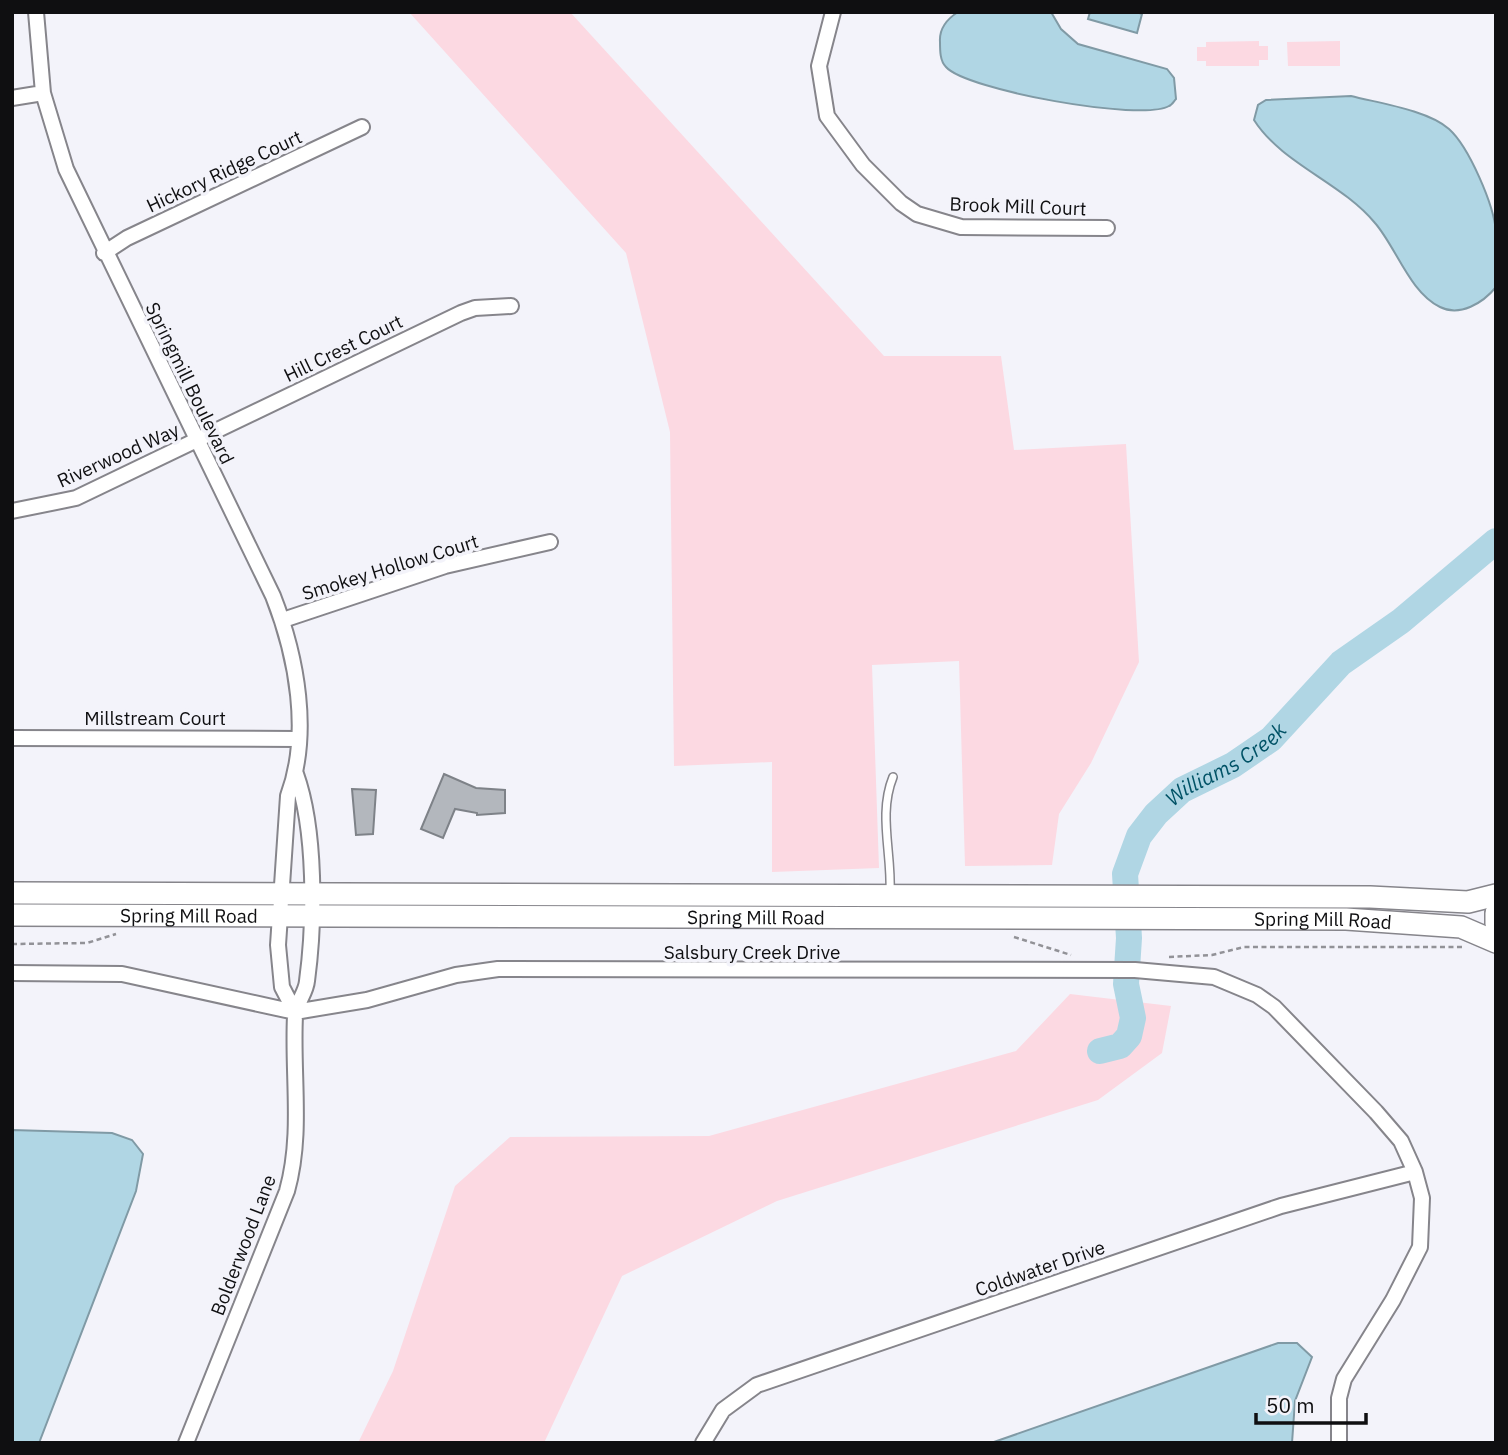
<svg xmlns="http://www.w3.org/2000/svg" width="1508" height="1455" font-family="'IBM Plex Sans',sans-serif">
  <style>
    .green { fill: #fcd9e2 }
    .water { fill: #b0d6e4; stroke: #809aa5; stroke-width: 2 }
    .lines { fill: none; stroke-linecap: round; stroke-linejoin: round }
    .river { stroke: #b0d6e4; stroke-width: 26 }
    .building { fill: #b3b7bd; stroke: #7e8288; stroke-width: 2 }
    .lane-casing { stroke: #86858b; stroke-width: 10 }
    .street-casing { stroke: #86858b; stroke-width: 18 }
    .secondary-casing { stroke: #86858b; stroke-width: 24 }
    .path { stroke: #929297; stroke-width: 2.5; stroke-dasharray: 5 3.5; stroke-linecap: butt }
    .lane { stroke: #fff; stroke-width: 7 }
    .street { stroke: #fff; stroke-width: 14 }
    .secondary { stroke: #fff; stroke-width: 21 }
    .labels { text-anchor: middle; stroke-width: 7; stroke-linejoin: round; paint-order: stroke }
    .street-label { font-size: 19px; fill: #0f0f11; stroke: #f3f3fa }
    .water-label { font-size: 21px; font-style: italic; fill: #005266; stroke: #f3f3fa }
  </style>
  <rect width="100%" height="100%" fill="#f3f3fa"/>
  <path class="green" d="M409 12H570L884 356H1001L1014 450 1126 444 1139 662 1091 763 1059 814 1052 865 965 866 959 661 872 665 879 868 772 872V762L674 766 670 432 626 253Z
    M1259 41V46H1268V60H1259V66H1206V61H1197V47H1206V42Z
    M1340 41V66H1288L1287 42Z
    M1070 994 1171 1006 1162 1053 1098 1100 777 1201 622 1276 544 1443H358L393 1371 455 1186 510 1137 709 1136 1016 1051Z"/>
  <path class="water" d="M958 12H1051L1061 29 1078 44 1167 69 1174 78 1176 99C1174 101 1172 105 1169 106 1142 122 966 90 946 67 940 61 940 51 940 42 939 28 947 19 958 12Z
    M1090 12H1137L1142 14 1137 33 1088 19Z
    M1351 96C1378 103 1428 110 1449 129 1469 147 1494 205 1496 232 1497 250 1496 269 1496 287 1483 303 1460 317 1440 307 1410 293 1396 247 1375 223 1341 182 1282 164 1254 120L1258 105 1266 100Z
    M12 1130 112 1133 132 1140 143 1154 136 1191 39 1443H12Z
    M1278 1343H1297L1312 1357 1295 1401 1292 1443H991Z"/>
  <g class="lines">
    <path class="river" id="s1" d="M1100 1051 1120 1046 1129 1036 1133 1018 1126 984 1129 938 1125 874 1139 836 1156 814 1182 790 1233 765 1271 739 1341 663 1401 621 1496 541"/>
  </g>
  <path class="building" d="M444 774 476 788 505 790V813L477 815V813L455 809 443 838 421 829Z
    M352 789 376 790 373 834 356 835Z"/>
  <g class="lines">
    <g class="lane-casing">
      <path id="lane" d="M890 892C892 853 878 814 893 777"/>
    </g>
    <g class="street-casing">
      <path id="street" d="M36 12 43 93 66 169 273 596C297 657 311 734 288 796L278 945 282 987 295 1012
        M833 12 819 66 827 116 863 165 901 203 917 214 961 227 1107 228
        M12 98 43 93
        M104 253 127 238 362 127
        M12 511 76 498 461 313 475 308 511 306
        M283 620 445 566 550 542
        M12 738 298 739
        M12 973 122 974 295 1012 367 1000 456 975 498 969 1135 970 1214 977 1257 995 1274 1007 1376 1112 1401 1141 1415 1172 1422 1198 1420 1247 1393 1300 1344 1379 1339 1398V1443
        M186 1443 287 1191C303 1134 292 1075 295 1016 296 1003 306 993 307 981 315 921 316 830 296 774
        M703 1443 723 1410 757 1385 1281 1206 1415 1172"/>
    </g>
    <g class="secondary-casing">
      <g id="secondary">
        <path d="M12 893 1370 897 1468 902 1496 895"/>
        <path d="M1496 913V924"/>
        <path id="s2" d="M12 915 1346 919 1461 927 1496 942"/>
      </g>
    </g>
    <path class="path" d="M1014 937 1071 955
      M12 944 87 943 116 934
      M1169 957 1212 955 1244 947H1462"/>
    <use href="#lane" class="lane"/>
    <use href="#street" class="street"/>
    <use href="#secondary" class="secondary"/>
  </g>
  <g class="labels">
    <g class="street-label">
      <text transform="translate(224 171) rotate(-25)" y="7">Hickory Ridge Court</text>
      <text transform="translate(1018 206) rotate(2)" y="7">Brook Mill Court</text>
      <text transform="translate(343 348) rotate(-26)" y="7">Hill Crest Court</text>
      <text transform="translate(190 383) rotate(64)" y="7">Springmill Boulevard</text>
      <text transform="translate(118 455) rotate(-24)" y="7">Riverwood Way</text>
      <text transform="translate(390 567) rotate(-17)" y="7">Smokey Hollow Court</text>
      <text x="155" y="725">Millstream Court</text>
      <text dy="7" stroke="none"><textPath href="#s2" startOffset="177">Spring Mill Road</textPath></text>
      <text dy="7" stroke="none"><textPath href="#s2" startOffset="744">Spring Mill Road</textPath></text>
      <text dy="7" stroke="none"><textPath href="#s2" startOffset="1311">Spring Mill Road</textPath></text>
      <text x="752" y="959">Salsbury Creek Drive</text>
      <text transform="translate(243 1245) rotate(-69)" y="7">Bolderwood Lane</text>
      <text transform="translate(1040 1268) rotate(-19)" y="7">Coldwater Drive</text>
    </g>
    <g class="water-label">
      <text dy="7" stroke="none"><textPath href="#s1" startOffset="352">Williams Creek</textPath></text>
    </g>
  </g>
  <rect width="1508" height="1455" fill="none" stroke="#0f0f11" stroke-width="28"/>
  <path d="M1256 1413v10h110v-10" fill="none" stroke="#0f0f11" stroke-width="3.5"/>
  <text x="1266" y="1413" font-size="21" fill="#0f0f11" stroke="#f3f3fa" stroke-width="5" paint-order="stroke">50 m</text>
</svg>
